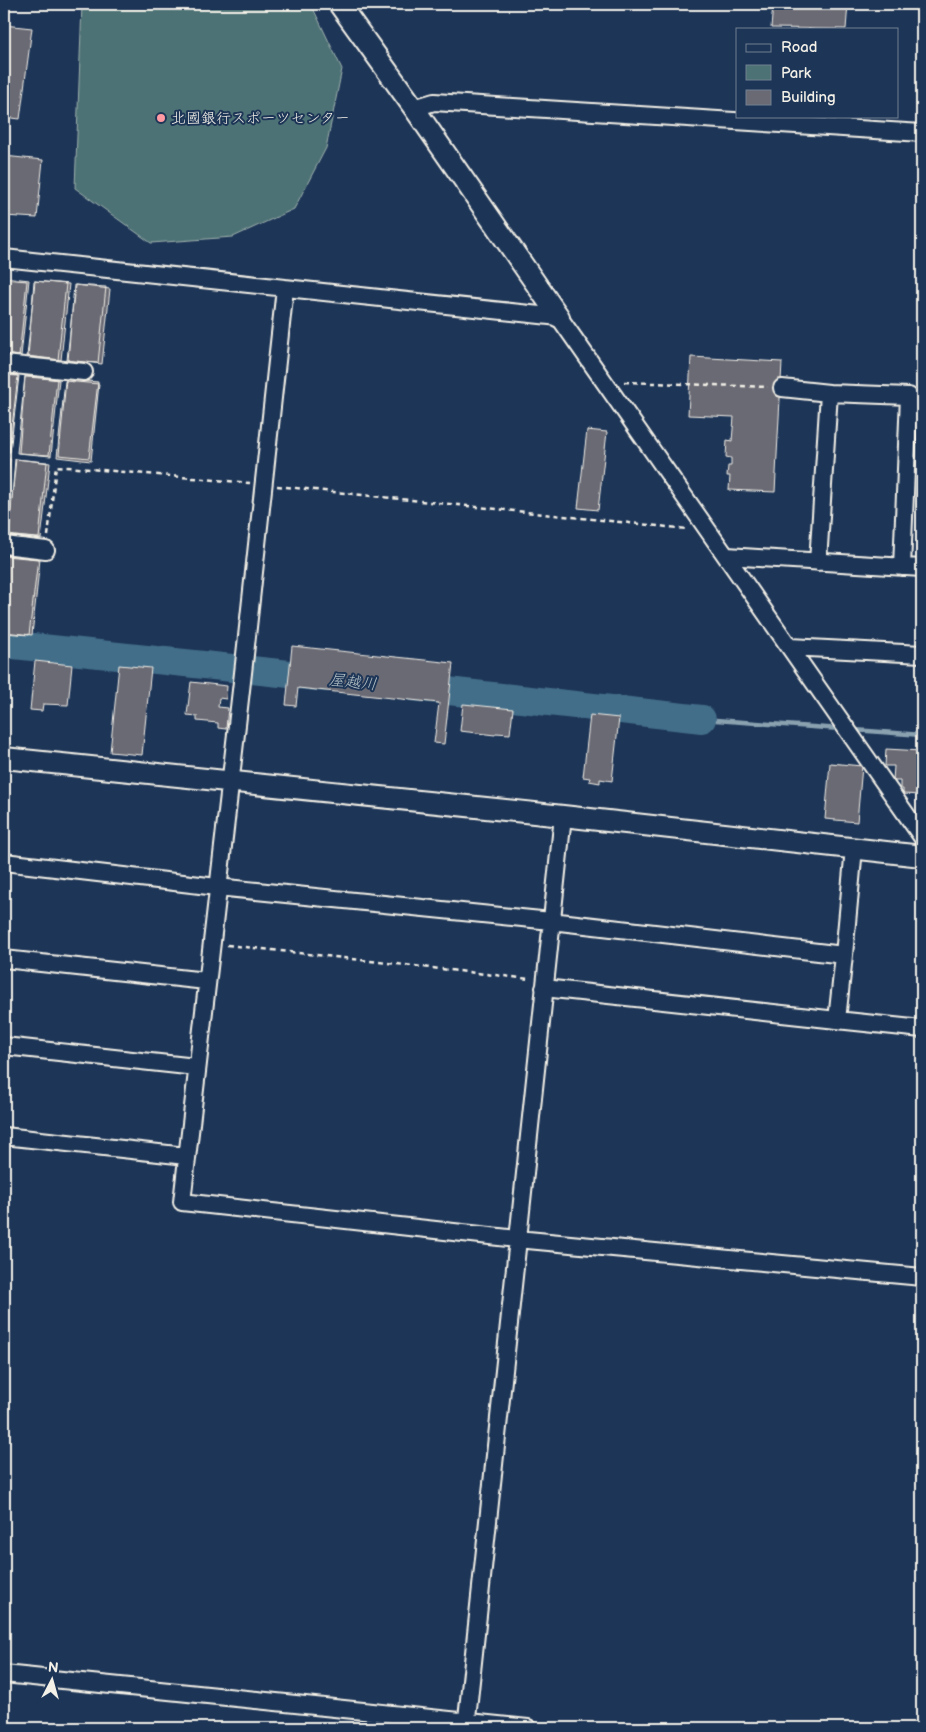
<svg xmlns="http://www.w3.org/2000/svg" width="926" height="1732" font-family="'Balsamiq Sans','Klee One',sans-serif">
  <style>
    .green { fill: #4d7275; stroke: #a0b2ae }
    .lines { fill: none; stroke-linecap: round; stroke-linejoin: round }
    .stream { stroke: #8aa2b0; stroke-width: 4.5 }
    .river { stroke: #436e8a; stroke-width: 28 }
    .building { fill: #6a6a74; stroke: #f4f1e8 }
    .minor-casing { stroke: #f4f1e8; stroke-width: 20 }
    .tertiary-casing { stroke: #f4f1e8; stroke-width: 24 }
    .path { stroke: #f4f1e8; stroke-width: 2.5; stroke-dasharray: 5 4; stroke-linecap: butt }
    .minor { stroke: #1d3557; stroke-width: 16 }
    .tertiary { stroke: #1d3557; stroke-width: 20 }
    .poi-dot { fill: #ff9aa2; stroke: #1d3557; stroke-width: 2 }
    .labels { text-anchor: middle; stroke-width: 4; stroke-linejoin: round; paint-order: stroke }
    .poi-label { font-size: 15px; fill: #f4f1e8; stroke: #1d3557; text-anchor: start }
    .water-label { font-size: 16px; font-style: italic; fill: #b6c3c7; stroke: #1d3557 }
  </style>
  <rect width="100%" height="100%" fill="#1d3557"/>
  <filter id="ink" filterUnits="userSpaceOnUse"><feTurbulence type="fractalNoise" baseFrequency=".02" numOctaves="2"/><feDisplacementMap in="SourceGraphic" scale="10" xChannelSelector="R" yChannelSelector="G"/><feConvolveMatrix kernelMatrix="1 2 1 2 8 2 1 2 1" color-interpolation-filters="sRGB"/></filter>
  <g filter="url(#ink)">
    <path class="green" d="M82 4H311L342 69 326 148 294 209 233 237 151 243 75 188Z"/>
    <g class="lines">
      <path class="stream" d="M702 719 841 729
        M854 730 922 735"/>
      <path class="river" d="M4 644 327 678
        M412 687 702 719"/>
    </g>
    <path class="building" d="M773 4H848L846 29 771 28Z
      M4 25 32 28 20 119 4 117Z
      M4 156 43 160 37 218 4 216Z
      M4 277 29 280 21 356 4 354Z
      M4 279 27 281 19 357 4 355Z
      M34 281 66 284 58 360 28 357Z
      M35 281 69 284 61 360 27 356Z
      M74 285 106 287 98 363 68 361Z
      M75 285 110 289 102 364 67 360Z
      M691 357 782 362 775 492 729 490 730 476H727L728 466H731V458L726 457 727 440 732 441 734 417 688 415Z
      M4 374 19 376 10 452 4 451Z
      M4 375 18 376 9 452 4 451Z
      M25 376 59 380 51 456 17 453Z
      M25 377 57 379 49 455 19 453Z
      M66 379 98 382 89 458 59 455Z
      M65 381 99 384 91 461 57 457Z
      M587 430 607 432 598 510 578 508Z
      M4 458 10 459 4 515Z
      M4 459H7L4 492Z
      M15 459 47 462 39 538 9 536Z
      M16 459 50 463 41 539 8 535Z
      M6 555 40 559 32 635 4 632V578Z
      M5 556 38 559 29 635 4 633Z
      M292 646 453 663 444 744 434 743 439 703 298 688 296 706 286 705Z
      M35 661 72 665 68 705 43 704 42 711 30 710Z
      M119 665 151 668 142 755 110 752Z
      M191 682 227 686 226 699 219 698 218 707 228 708 226 729 218 728V723L197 721V716L187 715Z
      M463 704 513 709 510 734 496 733 495 735 460 731Z
      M590 715 619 718 612 781 600 779V783L589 781 590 778 583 777Z
      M886 749 922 751V795L903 794V789H900V781H893L894 766H885Z
      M830 763 862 766 857 822 825 819Z"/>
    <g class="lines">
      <g class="minor-casing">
        <path id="minor" d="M414 108 434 102 922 133
          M4 258 559 317 922 837
          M285 288 243 673 182 1202 517 1239 922 1277
          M4 364 84 372
          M782 388 829 393
          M4 545 46 550
          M727 556 922 568
          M818 562 829 393 909 396 902 567
          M790 647 922 654
          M4 862 217 887 551 921 844 955 837 1020 922 1029
          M844 955 854 848
          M4 959 206 981
          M544 988 837 1020
          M4 1046 196 1067
          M4 1136 186 1156
          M4 1674 528 1728
          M466 1728 563 816"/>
      </g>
      <g class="tertiary-casing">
        <path id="tertiary" d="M339 4 414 108 559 317
          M4 758 563 816 922 856"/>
      </g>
      <path class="path" d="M624 382 768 387
        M277 486 687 529
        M48 536 56 466 250 483
        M227 945 530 979"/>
      <use href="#minor" class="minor"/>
      <use href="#tertiary" class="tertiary"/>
    </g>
  </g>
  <circle class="poi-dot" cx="161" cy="118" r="5"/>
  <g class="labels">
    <g class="poi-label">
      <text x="171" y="123">北國銀行スポーツセンター</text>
    </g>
    <g class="water-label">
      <text transform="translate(353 681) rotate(6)" y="6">屋越川</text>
    </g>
  </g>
  <rect width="926" height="1732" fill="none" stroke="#1d3557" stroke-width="20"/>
  <rect x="10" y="10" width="906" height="1712" fill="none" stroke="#f4f1e8" stroke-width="2" filter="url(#ink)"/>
  <rect x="736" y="28" width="162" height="90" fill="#1d3557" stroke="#738091"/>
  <rect x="746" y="44" width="25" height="8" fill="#1d3557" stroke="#738091"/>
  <text x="781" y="52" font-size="15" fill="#f4f1e8">Road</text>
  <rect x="746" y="65" width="25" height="15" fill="#4d7275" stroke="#738091"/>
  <text x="781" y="78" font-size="15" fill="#f4f1e8">Park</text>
  <rect x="746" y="90" width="25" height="15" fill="#6a6a74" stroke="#738091"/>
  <text x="781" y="102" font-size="15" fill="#f4f1e8">Building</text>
  <g transform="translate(52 1680) rotate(6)" stroke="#1d3557" stroke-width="4" paint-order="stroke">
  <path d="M0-4L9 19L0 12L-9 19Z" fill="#f4f1e8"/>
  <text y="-8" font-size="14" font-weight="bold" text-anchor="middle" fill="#f4f1e8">N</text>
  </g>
</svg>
